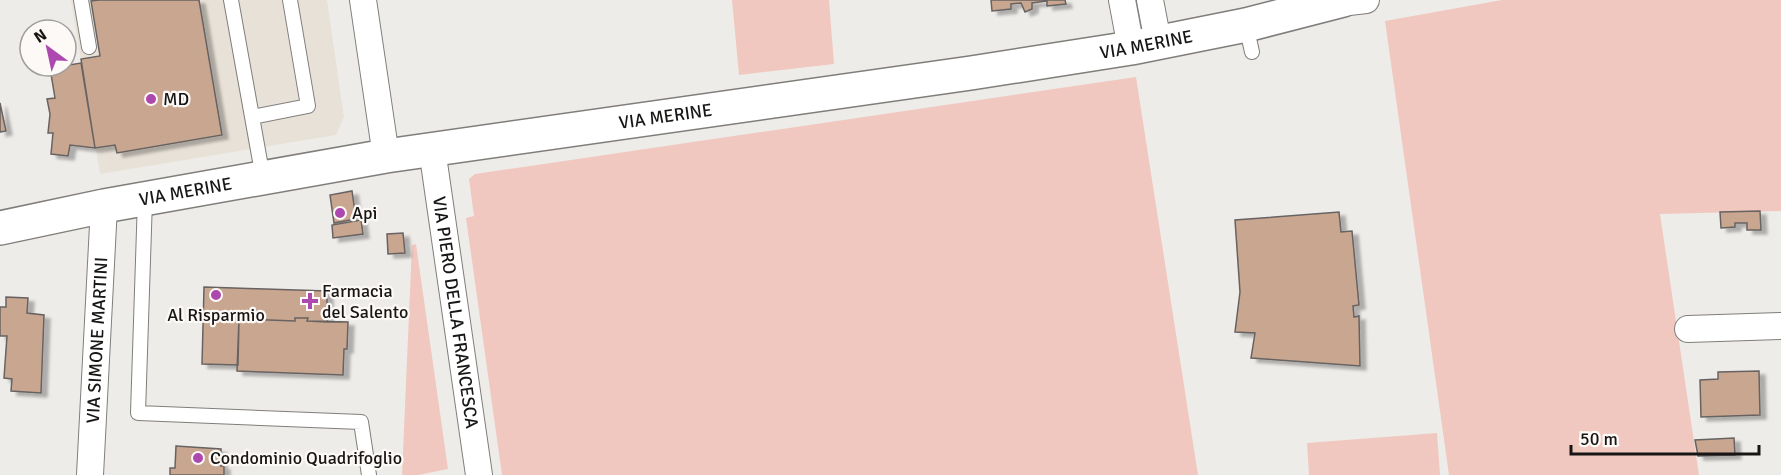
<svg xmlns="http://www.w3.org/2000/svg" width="1781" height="475" font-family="Signika,sans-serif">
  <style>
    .built { fill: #e8e1d7 }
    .green { fill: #f1c8c0 }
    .building { fill: #c9a68f; stroke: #676362; stroke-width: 1.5; filter: url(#shadow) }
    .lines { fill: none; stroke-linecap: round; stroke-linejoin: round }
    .lane-casing { stroke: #807e7b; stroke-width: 16 }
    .street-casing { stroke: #807e7b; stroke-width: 28 }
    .secondary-casing { stroke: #807e7b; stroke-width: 36 }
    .lane { stroke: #fff; stroke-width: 14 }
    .street { stroke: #fff; stroke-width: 26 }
    .secondary { stroke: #fff; stroke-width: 33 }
    .poi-dot { fill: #ac48ae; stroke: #fcf9f6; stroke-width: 2 }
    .labels { text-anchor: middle; stroke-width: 4.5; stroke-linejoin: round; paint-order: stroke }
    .street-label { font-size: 18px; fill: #171615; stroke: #fcf9f6 }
    .poi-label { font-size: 18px; fill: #171615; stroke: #fcf9f6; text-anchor: start }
  </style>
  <defs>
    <filter id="shadow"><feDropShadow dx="6" dy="4" stdDeviation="1.5" flood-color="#0004"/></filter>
  </defs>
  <rect width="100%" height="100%" fill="#eeece9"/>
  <path class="built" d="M71 0H327L344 117 336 135 100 174Z"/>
  <path class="green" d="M732 0H829L834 64 739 75Z
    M1502 0H1781V211L1660 214 1699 475H1449L1385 21Z
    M1136 77 1198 475H502L466 218 474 216 469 179 475 174Z
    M416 244 448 469 418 475H402L412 245Z
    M1437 433 1440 475H1309L1307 443Z"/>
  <path class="building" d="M99 0H199L222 135 117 153 115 145 95 148 81 59 100 56 91 1Z
    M991 0H1065L1066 4 1047 6V1L1032 3V9L1025 12 1021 3 1011 4V9L992 11Z
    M81 63 95 148 70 145 68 156 51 154 53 133H48L50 114 47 99 55 98 50 68Z
    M0 103 6 131 0 132Z
    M352 191 356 219 334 223 330 195Z
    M1760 211 1761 230H1747V223H1735V227L1721 228 1720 212Z
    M1339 212 1341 232 1352 231 1359 305 1353 306 1354 317 1359 316 1360 366 1251 358 1255 333 1235 332 1240 292 1235 220Z
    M361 220 363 234 333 238 332 225Z
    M403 233 405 253 388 254 387 234Z
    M204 287 327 291V322L307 321 308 318H295V321L239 319 238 365 202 364Z
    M6 297 28 298 27 313 44 315 41 393 11 391 12 379 4 378 7 336H0V307H6Z
    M295 318H308L307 321 348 322 347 349H344L343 375 237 371 239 319 295 321Z
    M1759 371 1760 415 1701 417 1700 380 1718 379V372Z
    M1734 438 1735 455 1698 456 1695 440Z
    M176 446 221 449V466H224V475H170V468H175Z"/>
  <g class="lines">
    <g class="lane-casing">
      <path id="lane" d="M81 0 89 47
        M231 0 263 178
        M1246 25 1252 52
        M252 117 308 106 290 0
        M145 199 138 413 361 422 369 475"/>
    </g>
    <g class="street-casing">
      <g id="street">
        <path d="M363 0 386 156"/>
        <path d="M1122 0 1131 48"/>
        <path d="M1150 0 1158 42"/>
        <path d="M1332 4 1366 0"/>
        <path id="s1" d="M432 149 479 475"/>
        <path d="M1688 329 1781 326"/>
        <path id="s2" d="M90 475 104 206"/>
      </g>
    </g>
    <g class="secondary-casing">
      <g id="secondary">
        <path id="s3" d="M0 228 104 206 386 156 971 73 1131 48 1246 25 1343 0"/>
      </g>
    </g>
    <use href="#lane" class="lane"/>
    <use href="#street" class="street"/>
    <use href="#secondary" class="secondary"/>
  </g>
  <g class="poi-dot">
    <circle cx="151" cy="99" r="6"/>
    <circle cx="340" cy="213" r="6"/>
    <circle cx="216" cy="295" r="6"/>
    <path d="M307 292h6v6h6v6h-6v6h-6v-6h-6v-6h6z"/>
    <circle cx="198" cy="458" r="6"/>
  </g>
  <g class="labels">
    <g class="street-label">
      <text dy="6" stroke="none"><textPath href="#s3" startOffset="1161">VIA MERINE</textPath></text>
      <text dy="6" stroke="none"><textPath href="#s3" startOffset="675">VIA MERINE</textPath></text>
      <text dy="6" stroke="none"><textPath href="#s3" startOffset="189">VIA MERINE</textPath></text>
      <text dy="6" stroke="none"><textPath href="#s1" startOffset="165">VIA PIERO DELLA FRANCESCA</textPath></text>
      <text dy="6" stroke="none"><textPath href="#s2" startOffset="135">VIA SIMONE MARTINI</textPath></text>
    </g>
    <g class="poi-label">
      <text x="163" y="105">MD</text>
      <text x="352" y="219">Api</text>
      <text x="322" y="297">Farmacia<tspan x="322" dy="21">del Salento</tspan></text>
      <text x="216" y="321" text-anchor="middle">Al Risparmio</text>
      <text x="210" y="464">Condominio Quadrifoglio</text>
    </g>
  </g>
  <g transform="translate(48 48) rotate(327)"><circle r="28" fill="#fcf9f6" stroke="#a09e9c" stroke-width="1.5"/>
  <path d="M0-4.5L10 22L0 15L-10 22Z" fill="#ac48ae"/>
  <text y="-9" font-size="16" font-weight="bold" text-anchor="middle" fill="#171615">N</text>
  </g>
  <path d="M1571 445v9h188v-9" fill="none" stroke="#171615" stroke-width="3"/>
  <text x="1580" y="445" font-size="18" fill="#171615" stroke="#fcf9f6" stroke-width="4.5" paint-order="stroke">50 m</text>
</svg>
